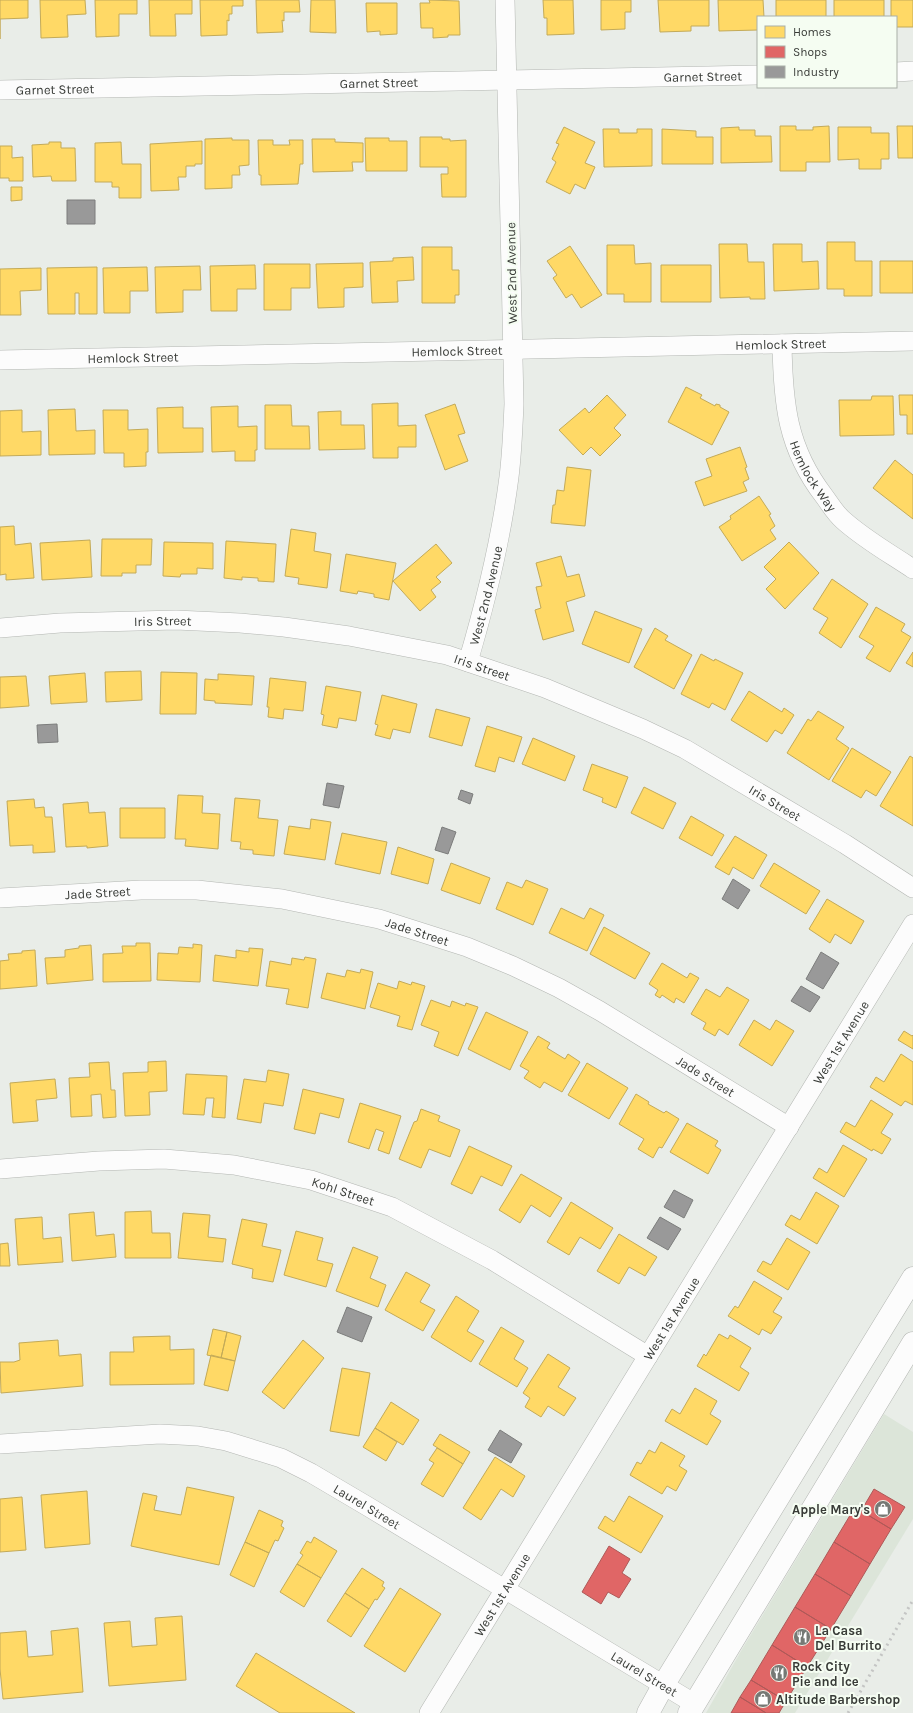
<svg xmlns="http://www.w3.org/2000/svg" width="913" height="1713" font-family="Karla,sans-serif">
  <style>
    .built { fill: #dce5d9 }
    .homes { fill: #ffd966; stroke: #c3aa58 }
    .shops { fill: #e06666; stroke: #ae5958 }
    .industry { fill: #999; stroke: #7c7d7c }
    .lines { fill: none; stroke-linecap: round; stroke-linejoin: round }
    .minor-casing { stroke: #b3b6b2; stroke-width: 20 }
    .major-casing { stroke: #b3b6b2; stroke-width: 23 }
    .minor { stroke: #fcfcfc; stroke-width: 19 }
    .major { stroke: #fcfcfc; stroke-width: 22 }
    .rail { stroke: #c4c5c4; stroke-width: 3; stroke-dasharray: 2 4; stroke-linecap: butt }
    .labels { text-anchor: middle; stroke-width: 4; stroke-linejoin: round; paint-order: stroke }
    .street-label { font-size: 13px; fill: #383b37; stroke: #f5fdf2 }
    .poi-label { font-size: 13px; font-weight: bold; fill: #383b37; stroke: #f5fdf2; text-anchor: start }
  </style>
  <rect width="100%" height="100%" fill="#e9ede8"/>
  <path class="built" d="M884 1414 913 1432V1519L795 1713H706L741 1651Z"/>
  <path class="homes" d="M0 0H28V18L0 19V39Z
    M40 0H85L86 14 67 15 68 37 41 38Z
    M95 0H137V14H119V36L96 37Z
    M149 0H192V14H175L176 36H150Z
    M200 0H243V6H232V14H229V21L227 20V35L201 36Z
    M256 0H299L300 12H284V21L282 20 283 32 257 33Z
    M311 0H335L336 33 310 32Z
    M429 0 459 1 460 35H448V37L433 38V28H421L420 3H430Z
    M543 0H573L574 34 547 35V18H544Z
    M601 0H631V12H625V29L601 30Z
    M658 0H709V26H691V31L660 32Z
    M718 0H763L764 17H758V30L719 31Z
    M776 0H826V17H776Z
    M834 0H884V17H834Z
    M891 0H913V27H896V17H891Z
    M366 3H397V34L380 35V31L367 32Z
    M780 126H796V130H813V127L829 126 830 162H806V171H780Z
    M897 126H913V158H898Z
    M564 127 595 142 585 163 595 167 585 189 575 184 570 194 546 182 556 162 552 159 559 144 556 143Z
    M739 127V130H755V136H771L772 162 721 163V128Z
    M838 127H871V133H889V159H881V169H859V159L838 160Z
    M603 129H619V133H637V129H652V166L604 167Z
    M662 129 696 131V137H713V164H662Z
    M420 137H442V139H450V141L466 140V197H442L441 174H448V167H420Z
    M232 138V140H249V165L239 166 240 175H232V188L205 189V139Z
    M365 138H389V141H407V171H366Z
    M312 139H335V142L363 143V162H352L353 171 313 172Z
    M258 140H273V145H290L289 140H303V164H300L298 184 261 185V175H259Z
    M202 141V164H195V166H186V177H178L179 190 151 191 150 144Z
    M49 142H61V148H75L76 181H52L51 176 33 177 32 145 49 144Z
    M121 142 122 164H141V198H119V187H112V182H95V143Z
    M0 146H12V158L23 157V181H9V178H0Z
    M11 187H22V200L11 201Z
    M827 242H855V261H872V296H844V289H827Z
    M719 244H747L748 262H764L765 299H750V297L720 298Z
    M773 244H802V262L818 261 819 289 774 291Z
    M607 245H634L635 264 651 263V302H624V294H607Z
    M570 246 602 295 581 308 572 294 566 298 553 278 557 275 547 261Z
    M422 247H452V270H459V295H455V303H422Z
    M413 257 414 280 397 281 398 302 372 303 370 262 393 261V258Z
    M880 261H913V293H880Z
    M363 263V287L344 288V307L318 308 316 264Z
    M264 264H310V288H291V310H264Z
    M255 265 256 289H237V311H211L210 266Z
    M661 265H711V302H661Z
    M200 266 201 290H183V312L156 313 155 267Z
    M97 267V314H79V293H75V314H48L47 268Z
    M147 267 148 291H130V313H104L103 268Z
    M41 268V290L20 291 21 315H0V269Z
    M686 387 702 395 700 398 715 406 716 404 720 405V407L729 412 712 445 668 422Z
    M607 395 626 415 614 428 621 435 600 456 591 447 583 455 559 430 585 408 589 413Z
    M899 395H913V434H907V415H900Z
    M872 396H893L894 435 840 436 839 400H871Z
    M398 403V426L416 425V447H398V458H373L372 404Z
    M455 404 465 433 458 435 468 461 445 470 425 415Z
    M265 405H291L292 426H309L310 449H265Z
    M238 406V427L257 426V450H255V461H235V451L212 452 211 407Z
    M183 407V428H203V452L158 453 157 408Z
    M75 409 76 431 95 430V454L49 455 48 410Z
    M22 410V432L41 431V455L0 456V411Z
    M103 410H128V430L148 429V452H146V466L124 467V453H104Z
    M341 411V425H364L365 449 319 450 318 412Z
    M740 447 747 467 745 468 749 479 743 482 747 491 704 506 695 482 712 476 706 459Z
    M895 460 913 475V519L873 488Z
    M567 467 591 470 585 526 551 523 553 505H555L557 490 564 491Z
    M759 496 771 514 769 515 775 526 770 530 776 539 742 561 719 527 731 519 730 516Z
    M14 526 15 545 31 543 34 578 6 580V574L0 575V527Z
    M291 529 316 533 314 551 331 554 327 588 298 584 299 578 285 576Z
    M102 539H152L151 565H136V573H122V576H101Z
    M90 540 92 577 42 580 40 543Z
    M226 541 276 544 274 582 258 581V578L242 577V580L224 578Z
    M164 542 213 543V569L197 568V574H181L180 577 163 576Z
    M789 542 819 573 785 609 766 589 776 579 764 567Z
    M436 544 452 563 436 577 441 582 431 590 436 597 420 611 393 581Z
    M346 554 396 563 389 600 374 597V594L358 591 357 594 340 591Z
    M561 556 567 577 579 574 585 596 566 602 574 631 543 640 535 610 541 608 536 587 542 586 536 563Z
    M832 579 868 604 841 648 819 633 828 618 813 609Z
    M876 607 905 624 901 631 911 637 890 672 866 658 874 646 859 637Z
    M595 611 642 629 629 663 582 644Z
    M655 628 668 636 665 640 692 655 674 689 634 667Z
    M913 652V667L906 663Z
    M701 654 714 661 715 659 743 673 725 710 712 703 709 708 681 694Z
    M141 671 142 700 106 702 105 672Z
    M161 672 197 673 196 714H160Z
    M85 673 87 702 51 704 49 676Z
    M218 674 254 676 252 705 215 703V701L204 700 205 679 218 680Z
    M26 676 29 706 0 708V677Z
    M270 678 306 682 303 711 284 709 283 719 268 717 269 707H267Z
    M326 686 361 692 356 721 339 718 337 728 322 725 324 715 321 714Z
    M749 691 782 712 784 708 794 715 782 734 775 730 767 742 731 720Z
    M382 695 417 704 410 733 393 729 390 739 375 735 378 725 375 724Z
    M436 709 470 718 462 746 429 737Z
    M818 711 844 727 836 739 849 748 829 780 787 753 808 719 811 721Z
    M487 726 522 737 514 762 499 757 495 772 475 766Z
    M533 738 575 756 565 781 522 764Z
    M852 748 891 772 876 796 866 790 861 798 832 781Z
    M910 756 913 758V826L880 806Z
    M592 764 628 777 616 808 602 802 603 798 583 790Z
    M644 787 676 803 663 829 631 813Z
    M178 795 203 796 202 813 220 814 218 849 185 846 186 839H175Z
    M235 798 260 800 258 818 278 820 274 856 253 854V850L240 849 241 842 231 841Z
    M34 799 35 808 44 807 45 817H52L55 852 33 853V845L10 846 7 801Z
    M88 802 89 813 105 812 108 846 87 848V846L66 847 63 804Z
    M120 808H165V838H120Z
    M691 816 724 835 712 856 679 838Z
    M311 819 331 822 325 860 284 854 289 826 310 829Z
    M342 833 387 842 380 874 335 864Z
    M735 836 767 855 753 879 733 867 729 875 715 867Z
    M398 847 434 859 428 884 391 874Z
    M451 863 490 878 480 904 441 890Z
    M774 863 820 891 806 914 760 886Z
    M526 880 548 889 533 925 496 909 507 882 522 888Z
    M827 899 864 921 851 944 835 934 830 943 809 929Z
    M561 908 584 919 590 908 604 915 587 951 549 933Z
    M604 927 650 953 635 979 590 954Z
    M136 943H150L151 981 103 982V954L123 953 122 946H136Z
    M193 944 202 945 200 982 157 980 158 953 178 954 179 947 193 948Z
    M91 945 93 980 47 984 45 958 65 957V950L79 948V946Z
    M249 948 263 949 258 986 213 981 215 955 236 958V950L249 952Z
    M35 950 37 986 0 989V961L9 960 8 954 22 953V951Z
    M305 957 316 959 308 1008 286 1004 289 989 266 986 270 961 291 965 292 958 304 960Z
    M662 963 687 978 690 973 699 978 684 1003 676 998 674 1003 662 995 660 998 655 995 658 990 649 984Z
    M361 969 373 972 365 1009 321 998 327 973 345 977 347 970 360 973Z
    M399 981 411 985 412 982 425 986 412 1030 397 1026 400 1016 370 1007 378 983 397 989Z
    M727 987 749 1000 728 1035 719 1029 715 1036 703 1029 706 1023 691 1014 706 989 720 997Z
    M431 1000 450 1007 452 1001 465 1006 466 1003 478 1007 458 1056 434 1046 439 1032 421 1025Z
    M486 1012 528 1032 510 1070 468 1049Z
    M754 1020 770 1030 776 1020 794 1031 772 1066 739 1045Z
    M904 1031 912 1036 913 1035V1049L898 1040Z
    M538 1036 550 1043 547 1048 565 1059 568 1054 580 1062 562 1092 544 1082 540 1088 524 1078 529 1071 520 1066Z
    M901 1054 913 1062V1105L905 1101 901 1106 870 1087 876 1077 884 1082Z
    M166 1061 167 1091 149 1092 150 1115 125 1116 123 1073 148 1072V1062Z
    M109 1062 111 1090H115L116 1117 103 1118 101 1094 91 1095 92 1116 71 1117 69 1078 90 1077 89 1063Z
    M587 1063 628 1088 609 1119 568 1095Z
    M268 1070 289 1074 283 1106 264 1103 261 1123 237 1119 244 1079 266 1082Z
    M186 1074 227 1076 225 1118 212 1117 214 1098H206L204 1115 183 1114Z
    M55 1079 57 1098 36 1100 38 1121 13 1123 10 1083Z
    M303 1089 344 1099 339 1118 320 1113 315 1134 294 1129Z
    M636 1094 649 1102 648 1104 664 1113 666 1111 679 1119 662 1148 659 1147 653 1158 638 1149 644 1139 619 1124Z
    M871 1100 893 1114 881 1133 891 1139 882 1154 873 1149 872 1151 840 1132 846 1122 855 1127Z
    M360 1103 401 1116 389 1154 378 1150 384 1132 376 1129 369 1149 348 1142Z
    M421 1109 440 1116 438 1121 460 1130 450 1157 429 1149 421 1168 399 1159 414 1122 417 1121Z
    M687 1123 718 1141 715 1146 721 1150 708 1174 670 1152Z
    M843 1145 867 1159 844 1197 813 1178 819 1168 827 1173Z
    M469 1146 512 1166 502 1186 481 1176 472 1194 451 1184Z
    M521 1174 562 1198 550 1217 531 1205 520 1223 499 1210Z
    M816 1192 839 1206 817 1244 785 1225 791 1215 800 1220Z
    M571 1202 613 1228 600 1249 580 1237 569 1255 547 1242Z
    M151 1211 152 1233H170L171 1258H125V1212Z
    M94 1212 96 1236 114 1234 116 1257 72 1261 69 1214Z
    M183 1213 210 1215 208 1237 226 1239 223 1262 178 1258Z
    M42 1217 43 1239 61 1237 63 1262 18 1265 15 1219Z
    M242 1219 267 1224 262 1246 281 1250 273 1282 252 1278 253 1269 232 1264Z
    M296 1231 323 1238 317 1260 333 1264 326 1287 284 1275Z
    M619 1234 657 1257 645 1276 629 1267 619 1284 597 1271Z
    M787 1238 810 1252 788 1290 757 1271 763 1261 771 1265Z
    M8 1243 10 1266H0V1244Z
    M353 1247 378 1257 370 1278 386 1285 378 1307 336 1291Z
    M406 1272 430 1285 420 1302 435 1310 423 1331 385 1310Z
    M754 1281 782 1298 773 1312 782 1317 771 1334 762 1329 759 1335 728 1316 735 1306 738 1308Z
    M456 1296 479 1311 467 1331 484 1341 471 1362 431 1337Z
    M501 1327 524 1341 514 1359 528 1368 517 1387 479 1364Z
    M213 1329 227 1332 221 1358 207 1355Z
    M227 1332 241 1336 235 1361 221 1358Z
    M719 1334 728 1339 730 1335 751 1348 740 1367 749 1373 739 1391 697 1366 704 1354 706 1356Z
    M170 1336V1350L194 1349V1384L110 1385V1352H134L133 1337Z
    M58 1340 59 1356 81 1354 83 1386 1 1393 0 1362H14L20 1360 19 1343Z
    M303 1340 324 1358 284 1409 262 1392Z
    M548 1354 570 1368 558 1387 576 1398 564 1416 548 1406 541 1417 525 1407 530 1398 523 1393Z
    M211 1355 235 1361 228 1391 204 1385Z
    M342 1368 370 1373 359 1436 330 1431Z
    M695 1388 717 1401 710 1414 721 1421 707 1445 665 1421 672 1409 680 1414Z
    M391 1402 419 1420 403 1445 375 1428Z
    M375 1428 397 1442 386 1461 363 1447Z
    M440 1434 470 1452 463 1464 433 1445Z
    M661 1442 685 1456 679 1466 687 1471 676 1491 667 1486 662 1494 630 1475 637 1462 641 1464 649 1450 655 1453Z
    M437 1448 463 1464 443 1497 421 1484 434 1463 429 1460Z
    M495 1457 525 1476 513 1497 501 1489 481 1520 463 1508Z
    M187 1487 234 1497 219 1565 131 1546 143 1493 157 1496 154 1510 181 1515Z
    M87 1491 90 1544 45 1548 41 1495Z
    M629 1496 663 1516 641 1553 598 1528 605 1516 614 1522Z
    M22 1497 26 1550 0 1552V1499Z
    M259 1510 283 1521 281 1526 284 1528 278 1541 275 1540 269 1553 245 1542Z
    M314 1537 337 1551 321 1578 297 1564 303 1555 300 1553 307 1541 311 1543Z
    M245 1542 269 1553 254 1587 230 1575Z
    M297 1564 321 1578 304 1607 280 1592Z
    M362 1568 384 1582 382 1586 385 1588 377 1600 375 1599 369 1609 345 1593Z
    M400 1588 441 1614 405 1672 364 1646Z
    M345 1593 369 1609 351 1637 327 1621Z
    M182 1616 186 1680 109 1686 104 1623 130 1621 132 1647 141 1646 157 1645 155 1618Z
    M78 1628 83 1692 3 1699 0 1669V1633L26 1631 28 1657 53 1655 51 1631Z
    M256 1653 355 1713H280L236 1686Z"/>
  <path class="shops" d="M874 1489 905 1507 891 1529 861 1511Z
    M855 1507 891 1529 870 1564 834 1542Z
    M834 1542 870 1564 851 1596 815 1574Z
    M609 1546 630 1559 622 1573 631 1579 619 1598 608 1592 601 1604 582 1592Z
    M815 1574 851 1596 831 1629 795 1607Z
    M795 1607 831 1629 807 1667 772 1645Z
    M772 1645 807 1667 786 1701 751 1680Z
    M751 1680 786 1701 779 1713H766L740 1697Z
    M740 1697 766 1713H731Z"/>
  <path class="industry" d="M67 200H95V224H67Z
    M57 724 58 742 38 743 37 725Z
    M327 783 344 786 339 808 323 805Z
    M461 790 473 794 470 804 458 799Z
    M442 827 456 832 448 854 435 850Z
    M733 879 750 890 738 909 722 899Z
    M821 952 839 963 823 989 806 979Z
    M801 986 820 997 810 1012 791 1001Z
    M674 1190 693 1200 684 1218 664 1207Z
    M660 1217 681 1229 668 1250 647 1238Z
    M347 1307 372 1317 362 1342 337 1332Z
    M500 1430 522 1444 511 1463 488 1450Z"/>
  <g class="lines">
    <g class="minor-casing">
      <g id="minor">
        <path d="M896 72 913 71"/>
        <path id="s1" d="M0 90 758 75"/>
        <path id="s2" d="M782 344C783 403 787 448 824 496 830 504 835 513 843 520 864 539 889 553 913 569"/>
        <path id="s3" d="M0 360 913 341"/>
        <path id="s4" d="M0 628 60 623 176 620 240 623 284 627 349 636 447 655 545 688 643 729 685 749 845 844 913 888"/>
        <path id="s5" d="M468 662C486 601 501 540 509 477 512 453 513 428 514 404L505 0"/>
        <path id="s6" d="M0 898 141 890H197L282 899 379 919 467 947 513 966 559 988 600 1011 789 1127"/>
        <path id="s7" d="M0 1169 99 1161 164 1159 234 1165 311 1180 392 1207 492 1260 648 1356"/>
        <path id="s8" d="M0 1444 160 1434 198 1436 226 1441 281 1458 311 1473 367 1506 695 1704"/>
        <path id="s9" d="M429 1713 913 924"/>
      </g>
    </g>
    <g class="major-casing">
      <path id="major" d="M648 1713 664 1684 913 1278
        M689 1713 913 1343"/>
    </g>
    <use href="#minor" class="minor"/>
    <use href="#major" class="major"/>
    <path class="rail" d="M848 1713 913 1600"/>
  </g>
  <defs>
    <g id="shop-disc" transform="scale(0.9)"><circle r="9.5" fill="#767975" stroke="#f5fdf2"/><path d="M-5-2.5h2.3a2.7 3.5 0 0 1 5.4 0H5L5.5 6h-11ZM-1.5-2.5h3a1.5 2.3 0 0 0-3 0Z" fill="#fff"/></g>
    <g id="restaurant-disc" transform="scale(0.9)"><circle r="9.5" fill="#767975" stroke="#f5fdf2"/><path d="M-5-6h1v4h1v-4h1v4h1v-4h1v5L-1.5 .5V6h-2V.5L-5-1ZM5-6V6H3V1.5H1.5Q1.5-4 5-6Z" fill="#fff"/></g>
  </defs>
  <g fill-rule="evenodd">
    <use href="#shop-disc" x="883" y="1509"/>
    <use href="#restaurant-disc" x="802" y="1637"/>
    <use href="#restaurant-disc" x="779" y="1673"/>
    <use href="#shop-disc" x="763" y="1699"/>
  </g>
  <g class="labels">
    <g class="street-label">
      <text dy="5" stroke="none"><textPath href="#s1" startOffset="703">Garnet Street</textPath></text>
      <text dy="5" stroke="none"><textPath href="#s1" startOffset="379">Garnet Street</textPath></text>
      <text dy="5" stroke="none"><textPath href="#s1" startOffset="55">Garnet Street</textPath></text>
      <text transform="translate(511 273) rotate(-91)" y="5">West 2nd Avenue</text>
      <text dy="5" stroke="none"><textPath href="#s3" startOffset="781">Hemlock Street</textPath></text>
      <text dy="5" stroke="none"><textPath href="#s3" startOffset="457">Hemlock Street</textPath></text>
      <text dy="5" stroke="none"><textPath href="#s3" startOffset="133">Hemlock Street</textPath></text>
      <text dy="5" stroke="none"><textPath href="#s2" startOffset="138">Hemlock Way</textPath></text>
      <text dy="5" stroke="none"><textPath href="#s5" startOffset="69">West 2nd Avenue</textPath></text>
      <text dy="5" stroke="none"><textPath href="#s4" startOffset="163">Iris Street</textPath></text>
      <text dy="5" stroke="none"><textPath href="#s4" startOffset="487">Iris Street</textPath></text>
      <text dy="5" stroke="none"><textPath href="#s4" startOffset="811">Iris Street</textPath></text>
      <text dy="5" stroke="none"><textPath href="#s6" startOffset="98">Jade Street</textPath></text>
      <text dy="5" stroke="none"><textPath href="#s6" startOffset="422">Jade Street</textPath></text>
      <text dy="5" stroke="none"><textPath href="#s9" startOffset="787">West 1st Avenue</textPath></text>
      <text dy="5" stroke="none"><textPath href="#s6" startOffset="746">Jade Street</textPath></text>
      <text dy="5" stroke="none"><textPath href="#s7" startOffset="347">Kohl Street</textPath></text>
      <text dy="5" stroke="none"><textPath href="#s9" startOffset="463">West 1st Avenue</textPath></text>
      <text dy="5" stroke="none"><textPath href="#s8" startOffset="383">Laurel Street</textPath></text>
      <text dy="5" stroke="none"><textPath href="#s9" startOffset="139">West 1st Avenue</textPath></text>
      <text dy="5" stroke="none"><textPath href="#s8" startOffset="707">Laurel Street</textPath></text>
    </g>
    <g class="poi-label">
      <text x="870" y="1514" text-anchor="end">Apple Mary's</text>
      <text x="815" y="1635">La Casa<tspan x="815" dy="15">Del Burrito</tspan></text>
      <text x="792" y="1671">Rock City<tspan x="792" dy="15">Pie and Ice</tspan></text>
      <text x="776" y="1704">Altitude Barbershop</text>
    </g>
  </g>
  <rect x="757" y="16" width="140" height="72" fill="#f5fdf2" stroke="#a9afa7"/>
  <rect x="765" y="26" width="20" height="12" fill="#ffd966" stroke="#a9afa7"/>
  <text x="793" y="36" font-size="12" fill="#383b37">Homes</text>
  <rect x="765" y="46" width="20" height="12" fill="#e06666" stroke="#a9afa7"/>
  <text x="793" y="56" font-size="12" fill="#383b37">Shops</text>
  <rect x="765" y="66" width="20" height="12" fill="#999999" stroke="#a9afa7"/>
  <text x="793" y="76" font-size="12" fill="#383b37">Industry</text>
</svg>
